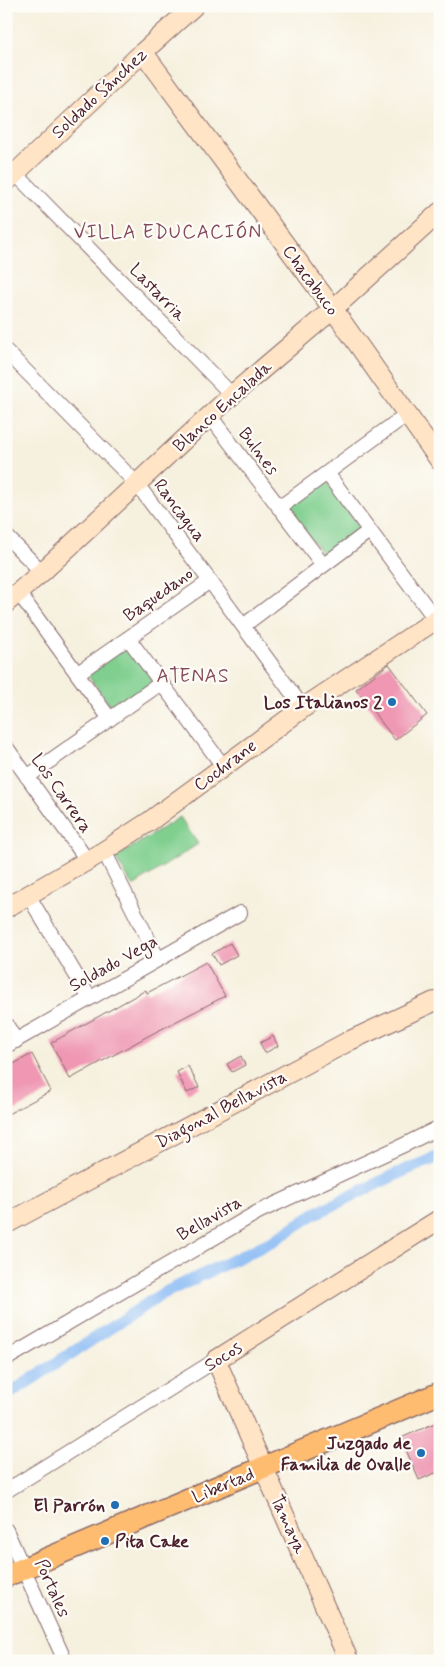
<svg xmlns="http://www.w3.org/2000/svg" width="446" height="1667" font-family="Mynerve,sans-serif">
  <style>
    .green { fill: #80cf8f; stroke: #65775d }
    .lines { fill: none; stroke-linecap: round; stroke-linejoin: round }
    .canal { stroke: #87b9f4; stroke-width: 12 }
    .building { fill: #ef97b3 }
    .street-casing { stroke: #86686a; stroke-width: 16 }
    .secondary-casing { stroke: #86686a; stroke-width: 21 }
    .primary-casing { stroke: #86686a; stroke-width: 24 }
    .street { stroke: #fff; stroke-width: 14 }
    .secondary { stroke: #ffe4c6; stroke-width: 19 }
    .primary { stroke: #febc70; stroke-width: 21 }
    .poi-dot { fill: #1f6fb2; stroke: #fdfcf7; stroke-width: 2 }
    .labels { text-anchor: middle; stroke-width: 4.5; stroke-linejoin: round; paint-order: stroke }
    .street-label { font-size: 18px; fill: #4a1f2b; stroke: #fdfcf7 }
    .poi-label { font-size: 18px; font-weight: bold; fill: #4a1f2b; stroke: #fdfcf7; text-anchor: end }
    .neighbourhood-label { font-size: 19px; letter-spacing: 1px; fill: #84495b; stroke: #fdfcf7 }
  </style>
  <rect width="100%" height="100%" fill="#fdfcf7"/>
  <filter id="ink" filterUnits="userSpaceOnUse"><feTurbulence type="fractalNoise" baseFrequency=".02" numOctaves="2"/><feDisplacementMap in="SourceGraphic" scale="10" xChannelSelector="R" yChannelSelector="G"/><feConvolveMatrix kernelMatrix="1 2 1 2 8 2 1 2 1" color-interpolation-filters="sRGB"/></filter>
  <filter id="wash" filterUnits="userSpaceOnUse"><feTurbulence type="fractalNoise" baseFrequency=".0096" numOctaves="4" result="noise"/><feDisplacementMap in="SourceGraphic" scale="20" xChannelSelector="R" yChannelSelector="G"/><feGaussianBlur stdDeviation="1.12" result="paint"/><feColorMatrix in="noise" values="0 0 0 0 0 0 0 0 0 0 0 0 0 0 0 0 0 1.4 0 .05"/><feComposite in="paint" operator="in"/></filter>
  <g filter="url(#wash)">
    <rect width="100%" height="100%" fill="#f6f0de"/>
    <path class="green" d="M326 480 363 532 325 558 288 507Z
      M127 644 155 683 115 712 86 673Z
      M180 817 198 844 133 886 115 858Z"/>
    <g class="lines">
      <path class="canal" d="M6 1396 162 1294 273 1241 314 1214 403 1171 440 1156"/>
    </g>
    <g id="blocks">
      <path class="building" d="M389 664 427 715 395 740 356 689Z
        M230 943 237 955 219 965 212 954Z
        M206 962 225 996 148 1036 70 1079 51 1043 146 990 147 993Z
        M273 1036 278 1046 265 1053 260 1043Z
        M32 1054 51 1091 6 1115V1068Z
        M241 1056 245 1065 232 1072 227 1064Z
        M188 1066 199 1087 187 1093 177 1072Z
        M435 1423 440 1433V1471L419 1480 401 1438Z"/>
    </g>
  </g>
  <g filter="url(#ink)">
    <use href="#blocks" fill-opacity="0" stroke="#86686a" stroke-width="1"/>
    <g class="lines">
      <g class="street-casing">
        <path id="street" d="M15 173 232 395
          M6 351 136 483 210 581 303 708
          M210 416 323 565
          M327 473 436 620
          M279 508 406 415
          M6 536 42 572
          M18 592 110 719
          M243 626 369 531
          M128 638 223 766
          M78 673 210 581
          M6 747 87 860
          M27 777 161 683
          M104 851 158 959
          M28 895 89 997
          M6 1024 16 1041
          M6 1046 240 913
          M6 1359 258 1212 406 1144 440 1127
          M6 1491 216 1360
          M6 1530 65 1661"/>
      </g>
      <g class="secondary-casing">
        <path id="secondary" d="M143 52 333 309 440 461
          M6 182 143 52 194 6
          M6 603 42 572 232 395 333 309 440 212
          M6 908 104 851 150 821 303 708 440 617
          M6 1224 349 1041 433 1002 440 1001
          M349 1661 216 1360 440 1219"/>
      </g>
      <g class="primary-casing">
        <path id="primary" d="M6 1576 440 1393"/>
      </g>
      <use href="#street" class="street"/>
      <use href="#secondary" class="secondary"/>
      <use href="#primary" class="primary"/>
    </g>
  </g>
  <g class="poi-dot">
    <circle cx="392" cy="702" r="5"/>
    <circle cx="421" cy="1453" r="5"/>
    <circle cx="115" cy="1505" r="5"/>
    <circle cx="105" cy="1541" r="5"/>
  </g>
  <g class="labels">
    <g class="street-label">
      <text transform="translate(99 93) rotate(-43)" y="6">Soldado Sánchez</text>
      <text transform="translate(311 280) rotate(54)" y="6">Chacabuco</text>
      <text transform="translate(158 292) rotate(46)" y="6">Lastarria</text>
      <text transform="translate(222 406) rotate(-42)" y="6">Blanco Encalada</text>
      <text transform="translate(259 451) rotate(53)" y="6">Bulnes</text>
      <text transform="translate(180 510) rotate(53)" y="6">Rancagua</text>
      <text transform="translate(158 594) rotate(-35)" y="6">Baquedano</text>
      <text transform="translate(225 765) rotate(-37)" y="6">Cochrane</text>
      <text transform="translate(62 793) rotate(55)" y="6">Los Carrera</text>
      <text transform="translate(113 963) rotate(-29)" y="6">Soldado Vega</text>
      <text transform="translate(221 1109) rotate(-28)" y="6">Diagonal Bellavista</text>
      <text transform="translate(209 1218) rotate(-30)" y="6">Bellavista</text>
      <text transform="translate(223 1356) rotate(-32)" y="6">Socos</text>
      <text transform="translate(223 1485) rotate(-23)" y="6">Libertad</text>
      <text transform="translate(289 1524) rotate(66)" y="6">Tamaya</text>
      <text transform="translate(53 1588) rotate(66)" y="6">Portales</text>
    </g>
    <g class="poi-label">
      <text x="382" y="708">Los Italianos 2</text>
      <text x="411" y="1449">Juzgado de<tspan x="411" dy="21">Familia de Ovalle</tspan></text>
      <text x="105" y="1511">El Parrón</text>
      <text x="115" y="1547" text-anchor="start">Pita Cake</text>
    </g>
    <g class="neighbourhood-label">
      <text x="168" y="238">VILLA EDUCACIÓN</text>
      <text x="193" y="682">ATENAS</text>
    </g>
  </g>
  <rect width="446" height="1667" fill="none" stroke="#fdfcf7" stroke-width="25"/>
</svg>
